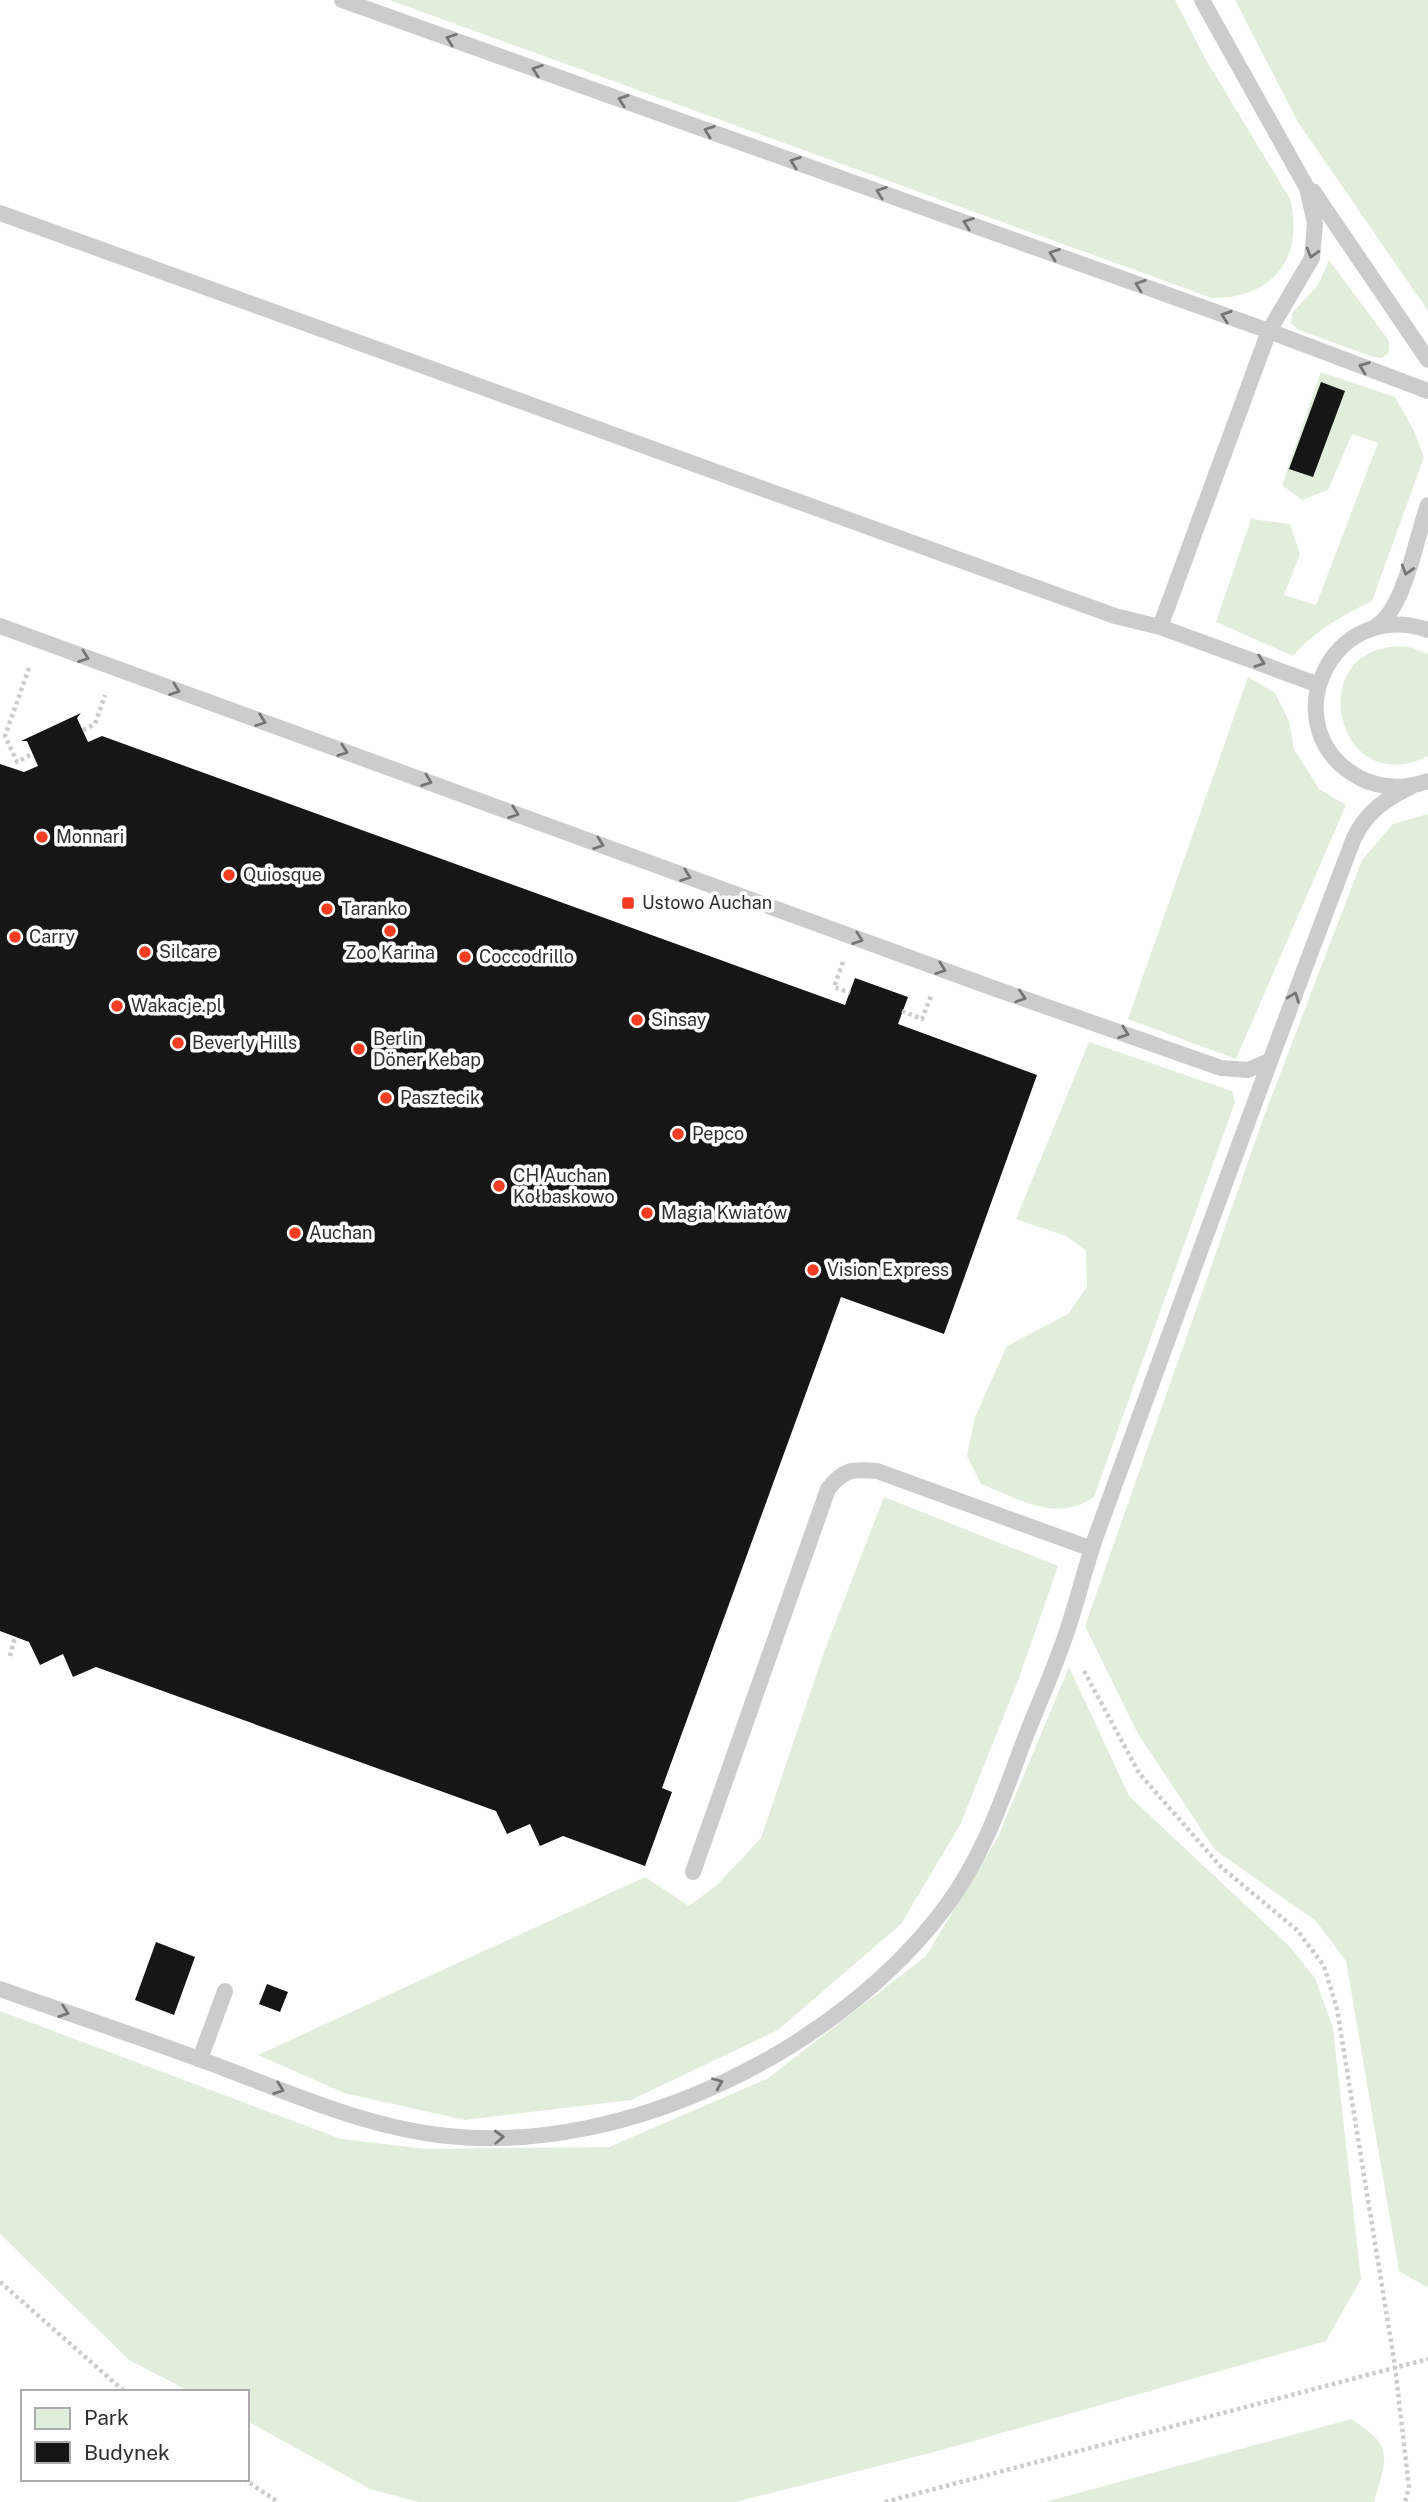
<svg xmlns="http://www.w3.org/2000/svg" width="1428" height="2502" font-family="'Public Sans',sans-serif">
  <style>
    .green { fill: #e1eedb }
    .building { fill: #161616 }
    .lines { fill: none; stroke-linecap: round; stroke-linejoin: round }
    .path { stroke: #ccc; stroke-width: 4.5; stroke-dasharray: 3.5 3.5; stroke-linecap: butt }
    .service { stroke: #ccc; stroke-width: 16 }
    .oneway { stroke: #767676 }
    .poi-dot { fill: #f53d21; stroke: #fff; stroke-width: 2.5 }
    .labels { text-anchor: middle; stroke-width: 7; stroke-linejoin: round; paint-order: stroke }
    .poi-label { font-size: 18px; fill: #2f2f2f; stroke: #fff; text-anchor: start }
  </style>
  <rect width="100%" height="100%" fill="#fff"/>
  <path class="green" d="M389 0H1175L1205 58 1290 199C1305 258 1272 299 1212 298Z
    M1235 0H1428V311L1298 122Z
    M1329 260 1389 341V352L1382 358 1373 357 1299 330 1291 323 1293 312 1318 285Z
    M1321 372 1395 397 1413 429 1424 457 1372 601C1342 616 1315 630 1293 656L1216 622 1251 519 1290 524 1300 554 1284 595 1316 605 1378 443 1352 434 1328 490 1302 500 1282 485Z
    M1410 647 1428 654V756C1332 804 1300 636 1410 647Z
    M1248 677 1275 693 1289 721 1294 749 1319 789 1346 805 1236 1059 1128 1019Z
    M1428 814V2288L1399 2271 1346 1961 1316 1921 1215 1850 1137 1732 1085 1626 1263 1119 1362 860 1393 824Z
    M1089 1042 1232 1091 1235 1102 1094 1497C1057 1523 1019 1499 981 1484L967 1456 975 1417 1007 1346 1068 1314 1087 1287 1086 1251 1066 1236 1016 1219Z
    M884 1497 1058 1566 1019 1678 960 1825 901 1924 778 2030 631 2100 465 2120 344 2093 258 2055 645 1877 689 1906 717 1885 761 1838 824 1652Z
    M1069 1667 1129 1796 1289 1946 1315 1978 1333 2028 1361 2279 1326 2341 938 2451 735 2502H419L370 2489 247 2421V2392H191L129 2360 0 2234V2011L341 2139 427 2149 609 2147 767 2079 926 1956 998 1837Z
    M1351 2419C1395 2447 1387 2456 1374 2502H1045Z"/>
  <path class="building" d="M1321 382 1345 391 1313 477 1289 469Z
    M81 713 77 718 88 742 102 736 845 1005 855 978 908 997 898 1024 1037 1075 944 1334 841 1297 662 1788 672 1792 645 1866 563 1836 540 1846 530 1824 507 1834 496 1811 96 1667 73 1677 63 1654 40 1665 29 1642 0 1631V764L24 772 38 766 27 741H21Z
    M156 1942 195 1957 174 2015 135 2000Z
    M267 1984 288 1992 280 2012 259 2004Z"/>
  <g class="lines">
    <path class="path" d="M29 668 5 736 17 762 32 754
      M83 730 95 724 105 695
      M843 962 834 987 850 993
      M902 1011 922 1019 931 996
      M10 1656 15 1637
      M1084 1671 1139 1773 1221 1867 1297 1930 1324 1966 1337 2009 1395 2366 1409 2488 1405 2502
      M0 2282 125 2392
      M244 2479 278 2502
      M885 2502 1428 2359"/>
    <path class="service" d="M342 0 1269 331 1428 391
      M1313 191 1428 360
      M0 213 1115 616 1160 627 1319 685
      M0 626 982 984 1221 1068 1248 1070 1269 1061
      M1376 626C1405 609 1416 537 1428 505
      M1160 627 1269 331 1312 258 1315 223 1307 188 1202 0
      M1428 630C1330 596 1270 730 1360 778 1382 789 1405 789 1428 781
      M693 1872 828 1489C844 1469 852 1469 877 1471L1092 1549
      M0 1989C73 2015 146 2039 218 2066 292 2094 369 2128 448 2136 628 2155 842 2048 947 1905 980 1860 999 1809 1018 1757 1033 1715 1052 1676 1066 1634 1077 1603 1084 1571 1095 1539 1180 1305 1265 1071 1354 838 1367 811 1386 799 1412 786
      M200 2059 225 1991"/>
  </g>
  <defs><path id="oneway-chevron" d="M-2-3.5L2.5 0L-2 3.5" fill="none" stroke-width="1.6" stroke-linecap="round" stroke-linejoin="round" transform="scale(1.75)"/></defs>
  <g class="oneway">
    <use href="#oneway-chevron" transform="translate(451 39) rotate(-160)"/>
    <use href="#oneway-chevron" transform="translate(537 70) rotate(-160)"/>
    <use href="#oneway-chevron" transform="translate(623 100) rotate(-161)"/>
    <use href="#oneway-chevron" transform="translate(709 131) rotate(-160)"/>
    <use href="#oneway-chevron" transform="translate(795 162) rotate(-160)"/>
    <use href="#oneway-chevron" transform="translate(881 192) rotate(-160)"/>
    <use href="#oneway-chevron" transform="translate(968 223) rotate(-160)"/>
    <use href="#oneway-chevron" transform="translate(1312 253) rotate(106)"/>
    <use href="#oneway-chevron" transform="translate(1054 254) rotate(-160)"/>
    <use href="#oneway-chevron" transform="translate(1140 285) rotate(-160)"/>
    <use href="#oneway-chevron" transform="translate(1226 316) rotate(-161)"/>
    <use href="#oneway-chevron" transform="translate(1364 367) rotate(-159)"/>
    <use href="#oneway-chevron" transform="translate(1407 570) rotate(107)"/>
    <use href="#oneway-chevron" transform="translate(84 657) rotate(20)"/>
    <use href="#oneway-chevron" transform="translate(1260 662) rotate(19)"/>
    <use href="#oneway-chevron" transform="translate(175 690) rotate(20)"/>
    <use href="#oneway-chevron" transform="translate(261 721) rotate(20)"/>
    <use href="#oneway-chevron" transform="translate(343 751) rotate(20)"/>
    <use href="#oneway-chevron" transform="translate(427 781) rotate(20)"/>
    <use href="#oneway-chevron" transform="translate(514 813) rotate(20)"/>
    <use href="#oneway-chevron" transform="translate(599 844) rotate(20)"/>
    <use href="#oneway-chevron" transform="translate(686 876) rotate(20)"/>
    <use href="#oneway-chevron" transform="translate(858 939) rotate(20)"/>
    <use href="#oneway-chevron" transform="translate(941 969) rotate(20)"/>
    <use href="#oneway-chevron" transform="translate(1021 997) rotate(18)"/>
    <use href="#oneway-chevron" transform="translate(1294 997) rotate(-69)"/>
    <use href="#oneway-chevron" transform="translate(1124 1033) rotate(20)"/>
    <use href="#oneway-chevron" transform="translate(64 2012) rotate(19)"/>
    <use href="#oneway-chevron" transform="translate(718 2083) rotate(-23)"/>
    <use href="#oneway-chevron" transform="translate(279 2089) rotate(20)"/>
    <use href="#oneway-chevron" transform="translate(499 2137) rotate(-2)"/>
  </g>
  <g class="poi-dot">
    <circle cx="42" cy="837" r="7"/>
    <circle cx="229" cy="875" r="7"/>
    <rect x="621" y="896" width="14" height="14" rx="3.5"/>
    <circle cx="327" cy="909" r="7"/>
    <circle cx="390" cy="931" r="7"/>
    <circle cx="15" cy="937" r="7"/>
    <circle cx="145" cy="952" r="7"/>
    <circle cx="465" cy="957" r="7"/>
    <circle cx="117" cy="1006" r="7"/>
    <circle cx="637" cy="1020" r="7"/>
    <circle cx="178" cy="1043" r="7"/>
    <circle cx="359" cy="1049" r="7"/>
    <circle cx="386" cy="1098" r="7"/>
    <circle cx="678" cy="1134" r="7"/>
    <circle cx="499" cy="1186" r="7"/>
    <circle cx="647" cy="1213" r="7"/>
    <circle cx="295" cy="1233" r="7"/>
    <circle cx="813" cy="1270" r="7"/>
  </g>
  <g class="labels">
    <g class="poi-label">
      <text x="56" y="843">Monnari</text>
      <text x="243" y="881">Quiosque</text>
      <text x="642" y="909">Ustowo Auchan</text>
      <text x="341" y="915">Taranko</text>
      <text x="29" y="943">Carry</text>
      <text x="159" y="958">Silcare</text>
      <text x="390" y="959" text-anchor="middle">Zoo Karina</text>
      <text x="479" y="963">Coccodrillo</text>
      <text x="131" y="1012">Wakacje.pl</text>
      <text x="651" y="1026">Sinsay</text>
      <text x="373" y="1045">Berlin<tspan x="373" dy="21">Döner Kebap</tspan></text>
      <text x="192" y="1049">Beverly Hills</text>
      <text x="400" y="1104">Pasztecik</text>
      <text x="692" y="1140">Pepco</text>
      <text x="513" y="1182">CH Auchan<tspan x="513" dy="21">Kołbaskowo</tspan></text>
      <text x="661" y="1219">Magia Kwiatów</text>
      <text x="309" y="1239">Auchan</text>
      <text x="827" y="1276">Vision Express</text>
    </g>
  </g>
  <rect x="21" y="2390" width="228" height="91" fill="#ffffff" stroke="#acacac" stroke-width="2"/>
  <rect x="35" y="2408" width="35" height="21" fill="#e1eedb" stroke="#acacac" stroke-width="2"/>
  <text x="84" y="2425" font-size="21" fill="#2f2f2f">Park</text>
  <rect x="35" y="2442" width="35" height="21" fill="#161616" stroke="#acacac" stroke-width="2"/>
  <text x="84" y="2460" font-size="21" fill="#2f2f2f">Budynek</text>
</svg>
